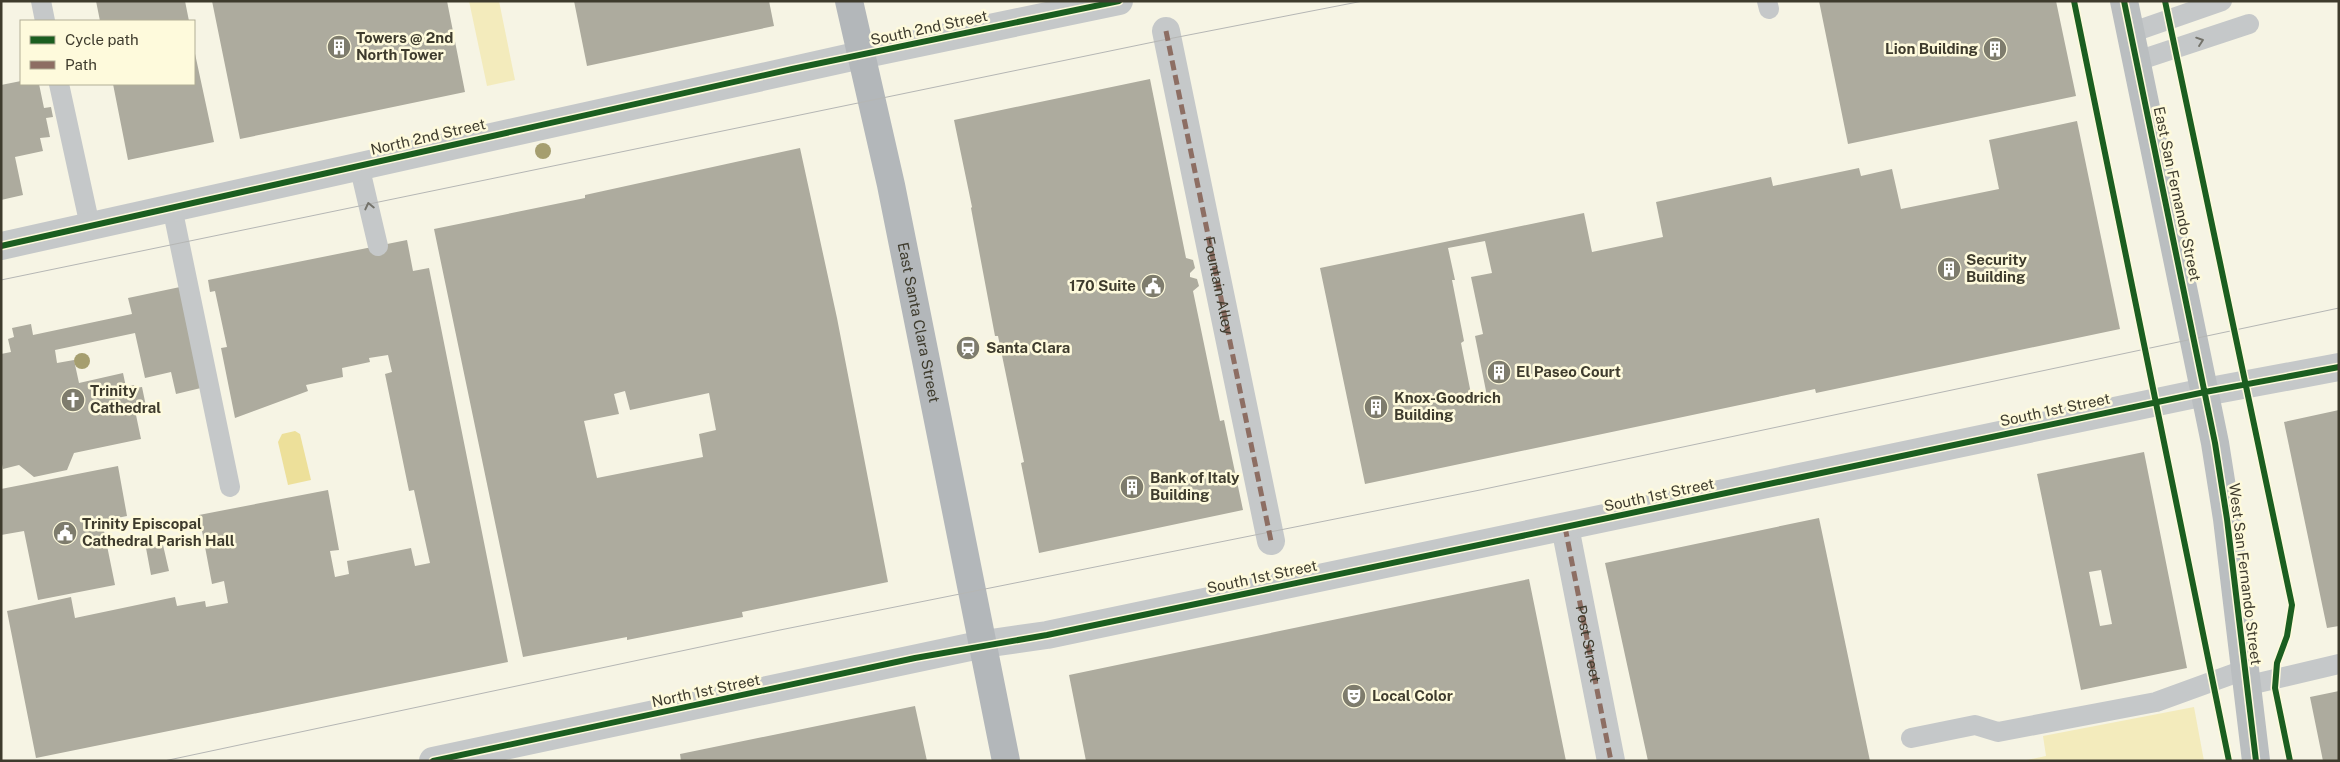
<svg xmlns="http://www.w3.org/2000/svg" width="2340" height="762" font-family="'Public Sans',sans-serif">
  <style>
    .green { fill: #f3ebbc }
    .water { fill: #ede09a }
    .building { fill: #adab9e; fill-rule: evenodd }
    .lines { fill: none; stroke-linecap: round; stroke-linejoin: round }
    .service { stroke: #c5c8c9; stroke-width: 20 }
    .pedestrian { stroke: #c5c8c9; stroke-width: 28 }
    .minor { stroke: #c5c8c9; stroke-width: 28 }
    .tertiary { stroke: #c5c8c9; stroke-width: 28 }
    .secondary { stroke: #babec0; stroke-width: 28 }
    .primary { stroke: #b3b7ba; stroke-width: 28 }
    .tram { stroke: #b5b6b4; stroke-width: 1 }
    .quiet { stroke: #8d6e63; stroke-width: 5; stroke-dasharray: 10 5; stroke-linecap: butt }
    .cycleway-casing { stroke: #fefadc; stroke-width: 9 }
    .cycleway { stroke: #1b5e20; stroke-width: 6 }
    .tree { fill: #a59e6f }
    .oneway { stroke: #74736b }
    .labels { text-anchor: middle; stroke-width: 5; stroke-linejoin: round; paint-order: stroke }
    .street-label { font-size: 15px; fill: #3e3b2d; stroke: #fefadc }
    .poi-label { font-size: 15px; font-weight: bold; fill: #3e3b2d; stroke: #fefadc; text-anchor: start }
  </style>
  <rect width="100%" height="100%" fill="#f6f4e4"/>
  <path class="green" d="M469 1H499L515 80 487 86Z
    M2194 707 2204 761H2022L2046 756 2043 736Z"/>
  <path class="water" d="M295 431 300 434 311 480 288 485 278 442 282 434Z"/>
  <path class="building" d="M96 1H185L189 21H100Z
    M212 1H447L465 92 240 139Z
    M574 1H769L774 26 587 66Z
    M1819 1H2056L2076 96 1848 144Z
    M194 49 214 142 128 160 113 84H194Z
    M1150 79 1186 258 1193 260 1195 268 1190 273V277L1197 279 1199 286 1193 291 1220 421 1224 420 1243 510 1039 553 1021 463 1024 462 998 336H995L971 208 972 207 954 120Z
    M21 81V84H39L44 108 51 107 53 117 46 118 50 137 40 138 43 151 15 157 23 195 1 200V85Z
    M2077 121 2120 329 1816 393 1815 389 1365 484 1320 268 1584 213 1592 252 1663 237 1656 202 1771 177 1773 186 1859 168 1861 176 1892 169 1901 209 1999 189 1989 140ZM1485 241 1492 273 1471 277 1483 334 1475 336 1488 401 1473 404 1461 343 1464 341 1452 280H1455L1448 248Z
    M800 148 837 318 888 582 742 612 743 617 627 640V637L523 657 434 229 585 198V195ZM625 391 630 410 709 393 716 430 699 434 703 457 597 478 584 421 619 414 614 394Z
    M407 240 413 271 429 268 508 662 36 758 7 611 71 597 75 618 175 597 177 606 205 601 206 607 228 603 224 581 212 584 199 515 328 490 339 550 330 551 335 577 349 574 347 561 411 548 415 566 430 563 414 490 409 491 385 374 392 372 388 355 369 358 370 362 342 368 343 377 306 385 308 391 235 418 221 348 227 347 215 291 210 292 208 280Z
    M180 287 201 388 176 394 171 372 145 378 135 333 55 350 57 363 74 360 79 383 123 373 126 387 134 385 135 388 142 387 147 411 136 415 141 439 74 453 67 470 34 477 19 465 3 469 1 459V354L11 352 8 339 14 337 12 328 31 324 33 335 132 314 128 298Z
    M2339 410V626L2327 628 2284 422Z
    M2144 452 2187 668 2081 690 2037 474ZM2101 570 2112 624 2100 626 2089 572Z
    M118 466 127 516 102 521 115 585 38 600 24 531 1 535V489Z
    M1819 518 1870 761H1648L1605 563Z
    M163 545 169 571 151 575 146 548Z
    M1529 579 1566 761H1086L1069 675Z
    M2339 691V761H2323L2310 697Z
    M915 706 927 761H681L680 754Z"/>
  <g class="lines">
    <path class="service" d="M41 1 45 21
      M1767 1 1769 9
      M2130 33 2222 1
      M2137 61 2249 24
      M59 84 90 226
      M359 165 378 246
      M172 207 230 487
      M2245 686 2339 664
      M1911 738 1975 725 1998 732 2156 702 2244 670"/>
    <g class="pedestrian">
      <path d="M1166 31 1271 541"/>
      <path id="s1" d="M1565 527 1611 761"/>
    </g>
    <path class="minor" d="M861 55 1119 1
      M984 644 1047 635 1152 613 2205 392 2339 367"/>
    <path class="tertiary" d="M1 246 861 55
      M433 761 984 644"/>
    <path class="secondary" d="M2124 1 2215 443 2227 519 2256 761"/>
    <path class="primary" id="s2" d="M849 1 891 185 1006 761"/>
    <path class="tram" d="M1 280 1168 39 1363 1
      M164 761 780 630 1480 490 2339 308"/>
    <g class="quiet">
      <path id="s3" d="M1166 31 1271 541"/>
      <path d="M1565 527 1611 761"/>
    </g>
    <g class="cycleway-casing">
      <path id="cycleway" d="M2074 1 2229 761
        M2124 1 2215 443 2227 519 2256 761
        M2165 1 2292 605 2287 636 2277 663 2275 688 2290 761
        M1 246 792 69 1119 1
        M433 761 915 658 1047 635 1565 527 2205 392 2339 367"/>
    </g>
    <use href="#cycleway" class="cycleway"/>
  </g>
  <g class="tree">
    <circle cx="543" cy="151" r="8"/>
    <circle cx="82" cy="361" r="8"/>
  </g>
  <defs><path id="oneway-chevron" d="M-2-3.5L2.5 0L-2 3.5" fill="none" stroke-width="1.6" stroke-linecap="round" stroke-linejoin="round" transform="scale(1.25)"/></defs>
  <g class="oneway">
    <use href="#oneway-chevron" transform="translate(2200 41) rotate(-19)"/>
    <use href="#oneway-chevron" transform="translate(369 206) rotate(-103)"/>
  </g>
  <defs>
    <g id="building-disc" transform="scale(1.25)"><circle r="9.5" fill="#7e7c6d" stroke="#fefadc"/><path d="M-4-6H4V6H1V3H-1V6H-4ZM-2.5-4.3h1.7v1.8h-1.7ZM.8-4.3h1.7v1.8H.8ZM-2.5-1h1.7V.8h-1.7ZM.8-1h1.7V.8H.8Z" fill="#fff"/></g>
    <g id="civic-disc" transform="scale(1.25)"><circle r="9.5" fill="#7e7c6d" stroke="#fefadc"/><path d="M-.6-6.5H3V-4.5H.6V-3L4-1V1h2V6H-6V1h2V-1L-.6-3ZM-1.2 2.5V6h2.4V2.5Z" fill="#fff"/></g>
    <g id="station-disc" transform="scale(1.25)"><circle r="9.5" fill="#7e7c6d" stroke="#fefadc"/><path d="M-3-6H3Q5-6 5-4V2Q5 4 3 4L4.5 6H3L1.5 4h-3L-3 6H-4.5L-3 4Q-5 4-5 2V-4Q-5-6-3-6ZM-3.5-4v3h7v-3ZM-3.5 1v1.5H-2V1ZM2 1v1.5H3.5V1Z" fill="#fff"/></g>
    <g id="church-disc" transform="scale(1.25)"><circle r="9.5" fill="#7e7c6d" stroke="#fefadc"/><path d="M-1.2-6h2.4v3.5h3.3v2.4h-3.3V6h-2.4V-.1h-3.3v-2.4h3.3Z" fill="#fff"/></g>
    <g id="theatre-disc" transform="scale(1.25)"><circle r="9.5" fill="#7e7c6d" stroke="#fefadc"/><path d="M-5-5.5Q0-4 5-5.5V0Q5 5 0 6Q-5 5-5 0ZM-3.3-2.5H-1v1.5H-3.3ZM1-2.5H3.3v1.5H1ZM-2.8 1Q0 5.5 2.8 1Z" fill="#fff"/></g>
  </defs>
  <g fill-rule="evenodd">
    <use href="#building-disc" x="339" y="47"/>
    <use href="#building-disc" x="1995" y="49"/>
    <use href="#building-disc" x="1949" y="269"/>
    <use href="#civic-disc" x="1153" y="286"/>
    <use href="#station-disc" x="968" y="348"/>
    <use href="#building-disc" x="1499" y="372"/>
    <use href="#church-disc" x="73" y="400"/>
    <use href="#building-disc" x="1376" y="407"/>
    <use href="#building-disc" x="1132" y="487"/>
    <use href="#civic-disc" x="65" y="533"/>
    <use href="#theatre-disc" x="1354" y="696"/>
  </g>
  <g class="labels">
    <g class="street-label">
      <text transform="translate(929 28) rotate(-12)" y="5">South 2nd Street</text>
      <text transform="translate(428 137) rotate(-13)" y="5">North 2nd Street</text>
      <text transform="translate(2177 194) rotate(78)" y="5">East San Fernando Street</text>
      <text dy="5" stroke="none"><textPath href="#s3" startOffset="260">Fountain Alley</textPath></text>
      <text dy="5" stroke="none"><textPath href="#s2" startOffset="329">East Santa Clara Street</textPath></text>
      <text transform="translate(2055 410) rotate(-12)" y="5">South 1st Street</text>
      <text transform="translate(1659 495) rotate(-12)" y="5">South 1st Street</text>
      <text transform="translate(2245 574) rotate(83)" y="5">West San Fernando Street</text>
      <text transform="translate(1262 577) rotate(-12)" y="5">South 1st Street</text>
      <text dy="5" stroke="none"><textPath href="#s1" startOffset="119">Post Street</textPath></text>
      <text transform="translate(706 691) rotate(-12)" y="5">North 1st Street</text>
    </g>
    <g class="poi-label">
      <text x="356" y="43">Towers @ 2nd<tspan x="356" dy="17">North Tower</tspan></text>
      <text x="1978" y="54" text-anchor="end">Lion Building</text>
      <text x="1966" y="265">Security<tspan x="1966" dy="17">Building</tspan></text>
      <text x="1136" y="291" text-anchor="end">170 Suite</text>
      <text x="986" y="353">Santa Clara</text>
      <text x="1516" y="377">El Paseo Court</text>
      <text x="90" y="396">Trinity<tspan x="90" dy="17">Cathedral</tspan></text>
      <text x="1394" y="403">Knox-Goodrich<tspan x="1394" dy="17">Building</tspan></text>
      <text x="1150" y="483">Bank of Italy<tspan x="1150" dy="17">Building</tspan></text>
      <text x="82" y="529">Trinity Episcopal<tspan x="82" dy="17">Cathedral Parish Hall</tspan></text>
      <text x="1372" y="701">Local Color</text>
    </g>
  </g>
  <rect width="2340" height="762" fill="none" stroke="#3e3b2d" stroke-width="5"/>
  <rect x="20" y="20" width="175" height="65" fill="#fefadc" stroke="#b1ae96"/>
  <rect x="30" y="36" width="25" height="8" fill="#1b5e20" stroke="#b1ae96"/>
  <text x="65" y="45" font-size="15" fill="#3e3b2d">Cycle path</text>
  <rect x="30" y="61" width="25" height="8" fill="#8d6e63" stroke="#b1ae96"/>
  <text x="65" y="70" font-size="15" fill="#3e3b2d">Path</text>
</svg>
